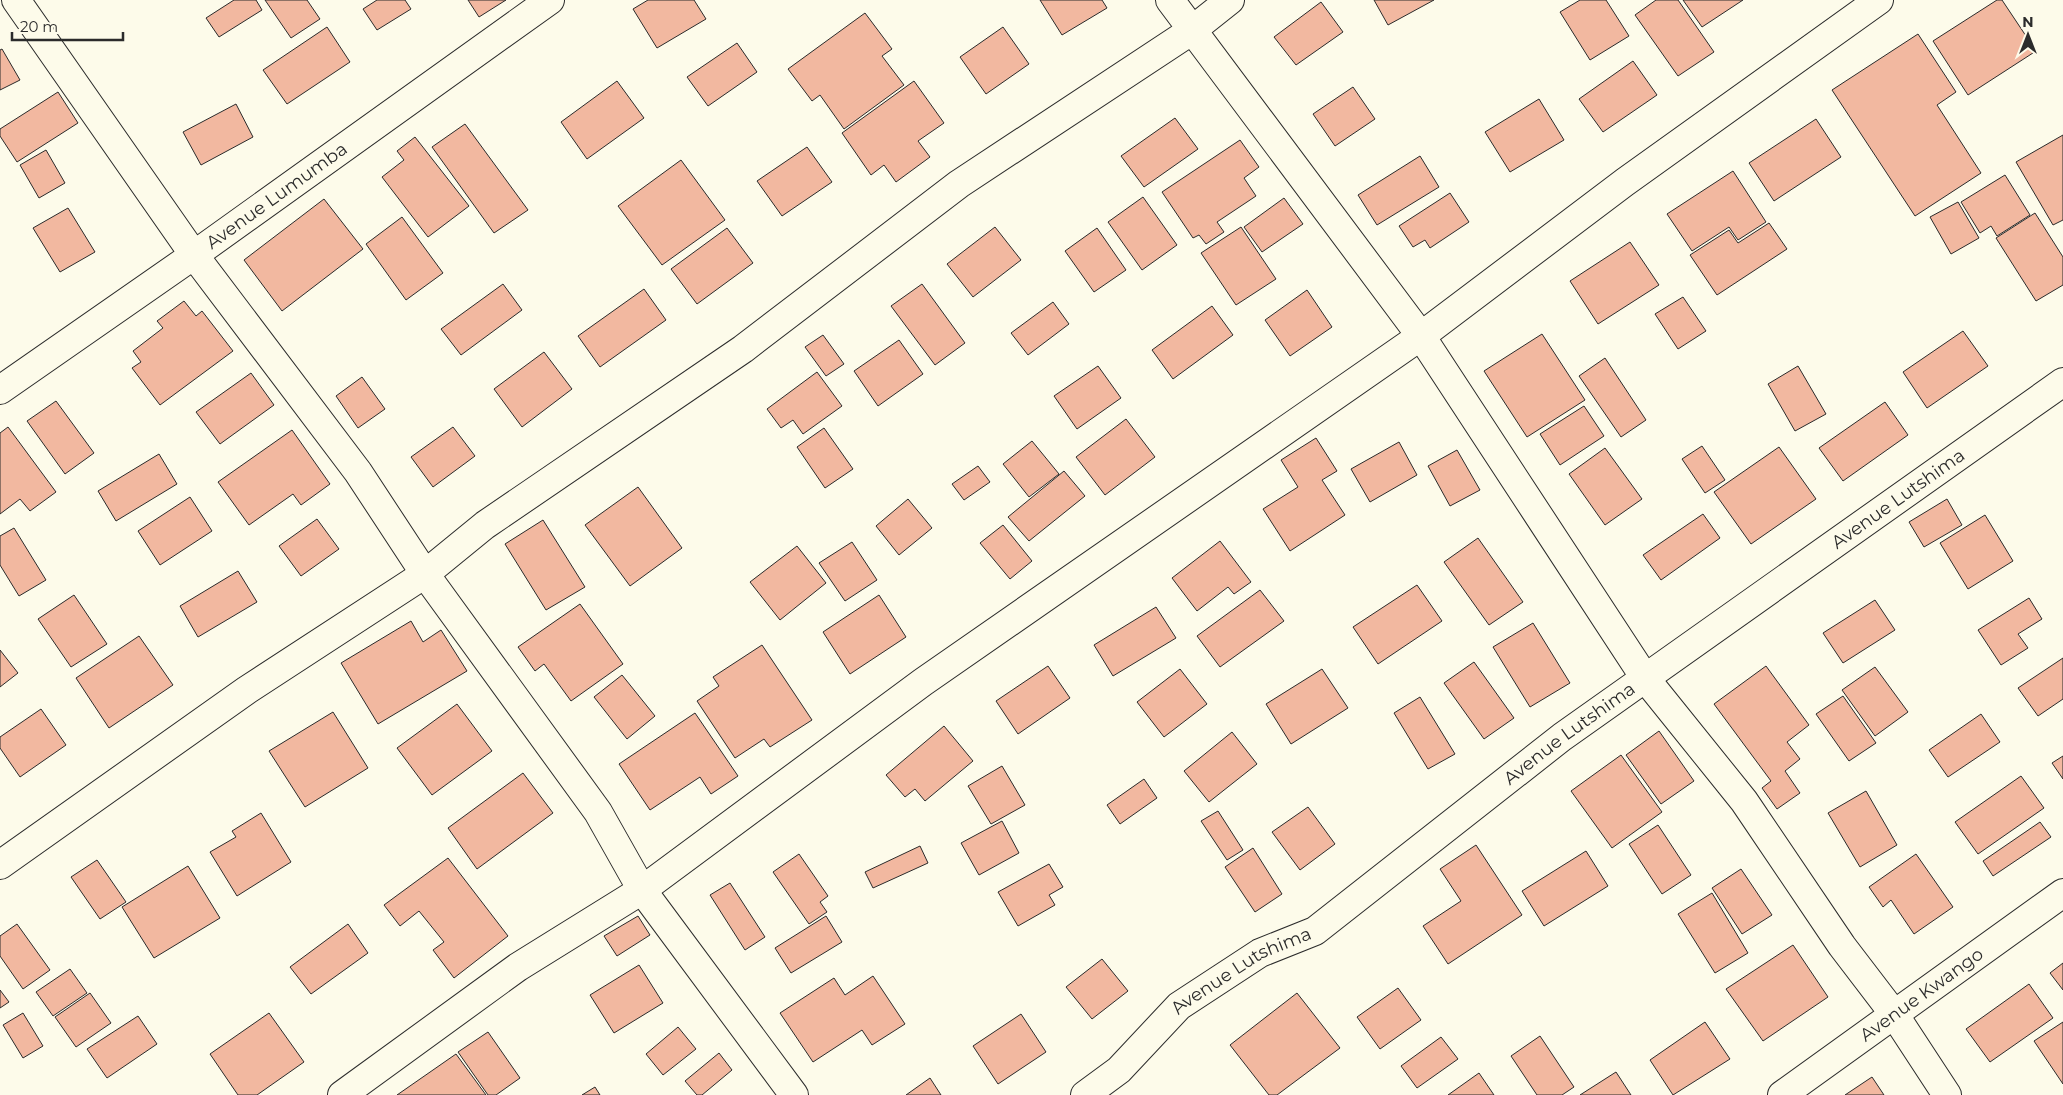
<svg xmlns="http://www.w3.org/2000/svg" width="2063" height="1095" font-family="Montserrat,sans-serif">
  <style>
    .building { fill: #f2b8a0; stroke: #2b2b2b }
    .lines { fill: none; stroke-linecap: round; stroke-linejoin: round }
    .minor-casing { stroke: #2b2b2b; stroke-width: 30 }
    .minor { stroke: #fdfbea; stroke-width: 28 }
    .labels { text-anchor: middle; stroke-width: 4; stroke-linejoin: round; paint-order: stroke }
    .street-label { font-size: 18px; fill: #2b2b2b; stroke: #fdfbea }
  </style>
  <rect width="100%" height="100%" fill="#fdfbea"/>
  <path class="building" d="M234 0H256L262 10 219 37 206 18Z
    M265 0H307L320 19 291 38Z
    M377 0H405L411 9 377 30 363 9Z
    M468 0H506L479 17Z
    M648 0H694L706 19 657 48 633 9Z
    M1040 0H1102L1107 8 1062 35Z
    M1374 0H1434L1388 25Z
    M1580 0H1606L1629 36 1590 60 1560 12Z
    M1656 0H1678L1714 52 1678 76 1635 15Z
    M1683 0H1743L1702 27Z
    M1997 0H2002L2036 51 1968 95 1933 41Z
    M1321 2 1343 32 1296 65 1274 37Z
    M865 13 892 49 882 56 904 85 844 129 820 95 812 101 788 69Z
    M327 27 350 62 287 104 263 70Z
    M1003 27 1029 64 986 94 960 57Z
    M1918 34 1956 92 1937 105 1981 173 1915 216 1832 90Z
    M737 43 757 72 708 106 687 77Z
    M2 49 20 80 0 90V50Z
    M1633 61 1657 95 1603 132 1579 99Z
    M617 81 644 118 587 159 561 122Z
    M914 81 944 123 918 141 930 157 896 182 884 165 871 175 842 133Z
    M1353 87 1375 119 1335 146 1313 114Z
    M58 92 78 123 17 162 0 136V129Z
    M1539 99 1564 140 1510 172 1485 132Z
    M236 104 253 137 201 165 183 132Z
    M1175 118 1198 149 1144 187 1121 156Z
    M1816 119 1841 157 1774 201 1749 163Z
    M465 124 528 210 494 233 432 147Z
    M2063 135V220L2053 225 2016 162Z
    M415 137 469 206 428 237 382 177 404 160 397 151Z
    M1240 140 1259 167 1244 178 1256 196 1217 222 1224 232 1206 244 1199 235 1193 238 1162 192Z
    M807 147 832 182 782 216 757 181Z
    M46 150 65 183 39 198 20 165Z
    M1420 156 1439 187 1377 225 1358 195Z
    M681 160 725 220 662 265 618 206Z
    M1733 171 1766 222 1738 240 1729 227 1692 251 1667 214Z
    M2005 175 2030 215 1997 236 1991 226 1980 233 1961 202Z
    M1450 193 1469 222 1430 248 1425 240 1413 247 1399 226Z
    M1143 197 1177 245 1142 270 1108 222Z
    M1284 198 1303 224 1262 252 1244 227Z
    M324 199 363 249 282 311 244 260Z
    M1958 202 1979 238 1951 254 1930 217Z
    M68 208 95 252 60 272 33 228Z
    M2035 213 2063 257V285L2036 301 1996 238Z
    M402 217 443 273 406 300 366 244Z
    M1769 223 1787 249 1717 295 1690 255 1729 230 1738 243Z
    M995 227 1021 260 973 297 947 264Z
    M1241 227 1276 279 1236 305 1201 253Z
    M727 228 753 263 697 304 671 269Z
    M1097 228 1126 270 1094 292 1065 251Z
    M1630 242 1659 285 1598 324 1570 281Z
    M503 284 522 310 461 355 441 329Z
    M922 284 965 343 935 365 891 306Z
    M644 289 666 320 600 367 578 336Z
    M1307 290 1332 327 1290 356 1265 320Z
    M1683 297 1706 331 1678 349 1655 314Z
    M184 301 196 316 202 311 233 351 160 405 132 368 141 362 133 351 163 328 157 321Z
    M1053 302 1069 324 1028 355 1011 333Z
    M1212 306 1233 335 1173 379 1152 350Z
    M1963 331 1988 366 1927 408 1903 372Z
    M1542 334 1585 400 1527 437 1484 371Z
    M823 335 844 364 826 376 805 347Z
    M899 340 923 374 878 406 854 371Z
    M544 352 572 389 522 427 494 389Z
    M1605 358 1646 420 1621 437 1579 376Z
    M1098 366 1121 398 1077 429 1054 396Z
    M1798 366 1826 414 1795 431 1768 384Z
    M817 372 842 406 803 434 793 420 781 428 767 409Z
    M251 373 274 405 220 444 196 412Z
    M362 377 385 409 358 428 336 396Z
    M56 401 94 453 65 474 27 421Z
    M1885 402 1908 435 1843 481 1819 448Z
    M1584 406 1604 436 1560 465 1540 434Z
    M1126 419 1155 457 1105 495 1076 457Z
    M8 427 56 492 30 511 20 499 0 514V433Z
    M453 427 475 456 433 487 411 457Z
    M824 428 853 469 825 488 797 447Z
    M292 430 330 484 301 505 293 494 249 525 218 482Z
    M1316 438 1337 471 1322 480 1345 515 1290 551 1263 509 1298 487 1281 460Z
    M1032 441 1059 474 1029 497 1003 464Z
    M1399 442 1417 475 1370 502 1351 469Z
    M1702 446 1725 480 1705 493 1682 459Z
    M1779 447 1816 499 1751 544 1714 492Z
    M1605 448 1642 499 1605 525 1569 474Z
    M1457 450 1480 490 1450 506 1428 466Z
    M159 454 177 484 116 521 98 491Z
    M978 466 990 482 964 500 952 484Z
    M1064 471 1085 496 1029 541 1008 517Z
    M638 487 682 548 630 586 585 525Z
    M190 497 212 531 160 565 138 531Z
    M908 499 932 528 899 555 876 526Z
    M1947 499 1962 525 1924 547 1909 522Z
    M1703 514 1720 538 1661 580 1643 555Z
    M1985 515 2013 561 1968 589 1940 543Z
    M317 519 339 549 301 576 279 546Z
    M543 520 585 587 546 610 505 544Z
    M1003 525 1032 561 1010 579 980 543Z
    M14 528 46 580 19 596 0 565V536Z
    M1478 538 1523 602 1489 625 1444 562Z
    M1220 541 1251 582 1234 594 1228 587 1197 611 1172 578Z
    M852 542 877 580 845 601 819 563Z
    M797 546 826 583 780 620 750 582Z
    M238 571 257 602 198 637 180 606Z
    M1417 585 1442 621 1378 664 1353 627Z
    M1260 590 1284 621 1220 667 1197 636Z
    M74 595 107 644 71 667 38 619Z
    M879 595 906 637 850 674 823 632Z
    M2029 598 2042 619 2018 634 2028 648 2001 665 1978 630Z
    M1875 600 1895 630 1843 663 1823 633Z
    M580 604 623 664 571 701 544 664 535 671 518 647Z
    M1156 607 1176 638 1113 676 1094 645Z
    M411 621 423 642 441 630 467 671 378 724 341 663Z
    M1533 623 1570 683 1530 707 1493 647Z
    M139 636 173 685 109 728 76 678Z
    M762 645 812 720 770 747 764 739 735 758 697 701 719 686 713 677Z
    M0 650 18 673 0 687Z
    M2063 658V699L2038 716 2018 688Z
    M1474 662 1514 718 1484 739 1444 683Z
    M1048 666 1070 698 1018 734 996 701Z
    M1766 666 1809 725 1787 742 1800 759 1785 771 1800 793 1777 809 1762 788 1771 781 1714 704Z
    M1875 667 1908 712 1875 736 1842 690Z
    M1180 669 1207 704 1164 737 1137 702Z
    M1322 669 1348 708 1291 744 1266 704Z
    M622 675 655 716 627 739 594 697Z
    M1843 696 1876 743 1849 761 1816 714Z
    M1420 697 1455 754 1428 769 1394 713Z
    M457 704 492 751 432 795 397 748Z
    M41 709 66 745 20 777 0 748V737Z
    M333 712 368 768 305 807 269 751Z
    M695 713 738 776 711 794 700 777 650 810 619 764Z
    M1981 714 2000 742 1948 777 1929 750Z
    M944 726 973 761 925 801 915 789 905 797 886 775Z
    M1659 731 1694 781 1661 804 1626 755Z
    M1232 732 1257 764 1209 802 1184 771Z
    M1621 755 1662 812 1612 848 1571 791Z
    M2063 756V779L2052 763Z
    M1002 766 1025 805 991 824 968 786Z
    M523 773 553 813 477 869 448 828Z
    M2021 776 2044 808 1978 854 1955 822Z
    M1144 779 1157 798 1120 824 1107 805Z
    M1866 791 1897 845 1860 867 1828 813Z
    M1308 807 1335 844 1300 870 1272 832Z
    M1218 811 1243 850 1227 860 1201 821Z
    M261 813 291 862 237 896 210 852 236 837 232 831Z
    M1002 821 1019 853 979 875 961 843Z
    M2040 822 2051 837 1993 876 1983 861Z
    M1658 825 1691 875 1662 894 1629 844Z
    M1476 845 1522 915 1448 964 1423 926 1461 901 1440 869Z
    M920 846 928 863 873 888 865 872Z
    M1253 848 1282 894 1255 912 1225 867Z
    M1586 851 1608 886 1544 926 1522 891Z
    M799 854 828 896 820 902 827 912 809 924 773 872Z
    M1916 854 1953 907 1914 934 1891 900 1883 907 1869 887Z
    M448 858 508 936 454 978 433 950 444 942 419 911 400 926 384 905Z
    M97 860 126 902 100 919 71 877Z
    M1049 864 1063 887 1049 895 1055 905 1018 926 998 892Z
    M188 866 220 918 154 958 122 907Z
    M1741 869 1772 915 1742 934 1712 888Z
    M730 883 765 937 745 950 710 895Z
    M1712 893 1748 953 1715 973 1678 914Z
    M638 916 650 935 617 956 604 936Z
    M826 916 842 942 791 973 775 948Z
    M17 924 50 970 23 989 0 956V936Z
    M348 924 368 953 311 994 290 967Z
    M1793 945 1828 997 1763 1041 1726 989Z
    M1102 959 1128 991 1092 1019 1066 987Z
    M2063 963V990L2050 973Z
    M639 965 663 1003 614 1033 590 995Z
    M70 969 87 993 53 1016 36 992Z
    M873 976 905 1024 872 1045 862 1030 813 1062 780 1013 834 978 845 995Z
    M2029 984 2053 1018 1990 1062 1966 1029Z
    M1398 988 1421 1020 1380 1049 1357 1017Z
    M0 990 9 1002 0 1008Z
    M90 993 111 1023 76 1047 55 1017Z
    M1297 993 1340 1048 1277 1095H1269L1230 1045Z
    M23 1013 43 1046 23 1058 3 1025Z
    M269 1013 304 1062 257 1095H238L210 1054Z
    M1021 1014 1046 1052 998 1084 973 1046Z
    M138 1016 157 1044 107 1078 87 1049Z
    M1705 1022 1730 1059 1673 1095 1650 1060Z
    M2063 1022V1084L2034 1041Z
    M678 1027 696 1049 663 1075 646 1054Z
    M488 1032 520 1078 496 1095H488L458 1052Z
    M1540 1036 1574 1087 1562 1095H1537L1511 1056Z
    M1441 1037 1458 1059 1417 1088 1401 1066Z
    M719 1053 732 1070 702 1095H697L685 1081Z
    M456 1054 486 1095H397Z
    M1616 1072 1631 1095H1580Z
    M1479 1073 1494 1095H1448Z
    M1872 1077 1884 1095H1845Z
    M930 1078 941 1095H906Z
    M595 1087 600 1095H582Z"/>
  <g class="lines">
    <g class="minor-casing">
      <g id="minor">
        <path d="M16 0 194 255 358 472 425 574 598 812 642 890 794 1095"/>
        <path d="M1170 0 1421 336 1645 678 1744 801 1842 946 1894 1014 1947 1095"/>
        <path id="s1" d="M0 390 194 255 550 0"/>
        <path d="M0 865 247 690 425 574 485 525 743 349 959 184 1191 31 1230 0"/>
        <path d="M342 1095 518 967 642 890 923 682 1421 336 1625 182 1879 0"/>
        <path id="s2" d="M1085 1095 1119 1070 1179 1006 1260 953 1315 931 1562 737 2063 382"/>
        <path id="s3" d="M1782 1095 2063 893"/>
      </g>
    </g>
    <use href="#minor" class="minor"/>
  </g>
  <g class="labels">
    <g class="street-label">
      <text dy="6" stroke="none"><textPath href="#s1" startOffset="338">Avenue Lumumba</textPath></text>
      <text dy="6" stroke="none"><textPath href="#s2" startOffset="1012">Avenue Lutshima</textPath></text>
      <text dy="6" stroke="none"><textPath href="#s2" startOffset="608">Avenue Lutshima</textPath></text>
      <text dy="6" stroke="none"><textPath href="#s2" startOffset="202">Avenue Lutshima</textPath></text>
      <text dy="6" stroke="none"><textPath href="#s3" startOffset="172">Avenue Kwango</textPath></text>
    </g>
  </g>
  <g transform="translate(2028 35)" stroke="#fdfbea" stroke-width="4" paint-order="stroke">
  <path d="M0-4L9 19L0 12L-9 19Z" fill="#2b2b2b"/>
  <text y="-8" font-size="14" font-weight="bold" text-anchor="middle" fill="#2b2b2b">N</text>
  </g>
  <path d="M12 32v8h111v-8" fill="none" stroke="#2b2b2b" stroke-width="2.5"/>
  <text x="20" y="32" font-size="15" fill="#2b2b2b" stroke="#fdfbea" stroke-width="4" paint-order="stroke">20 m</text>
</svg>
